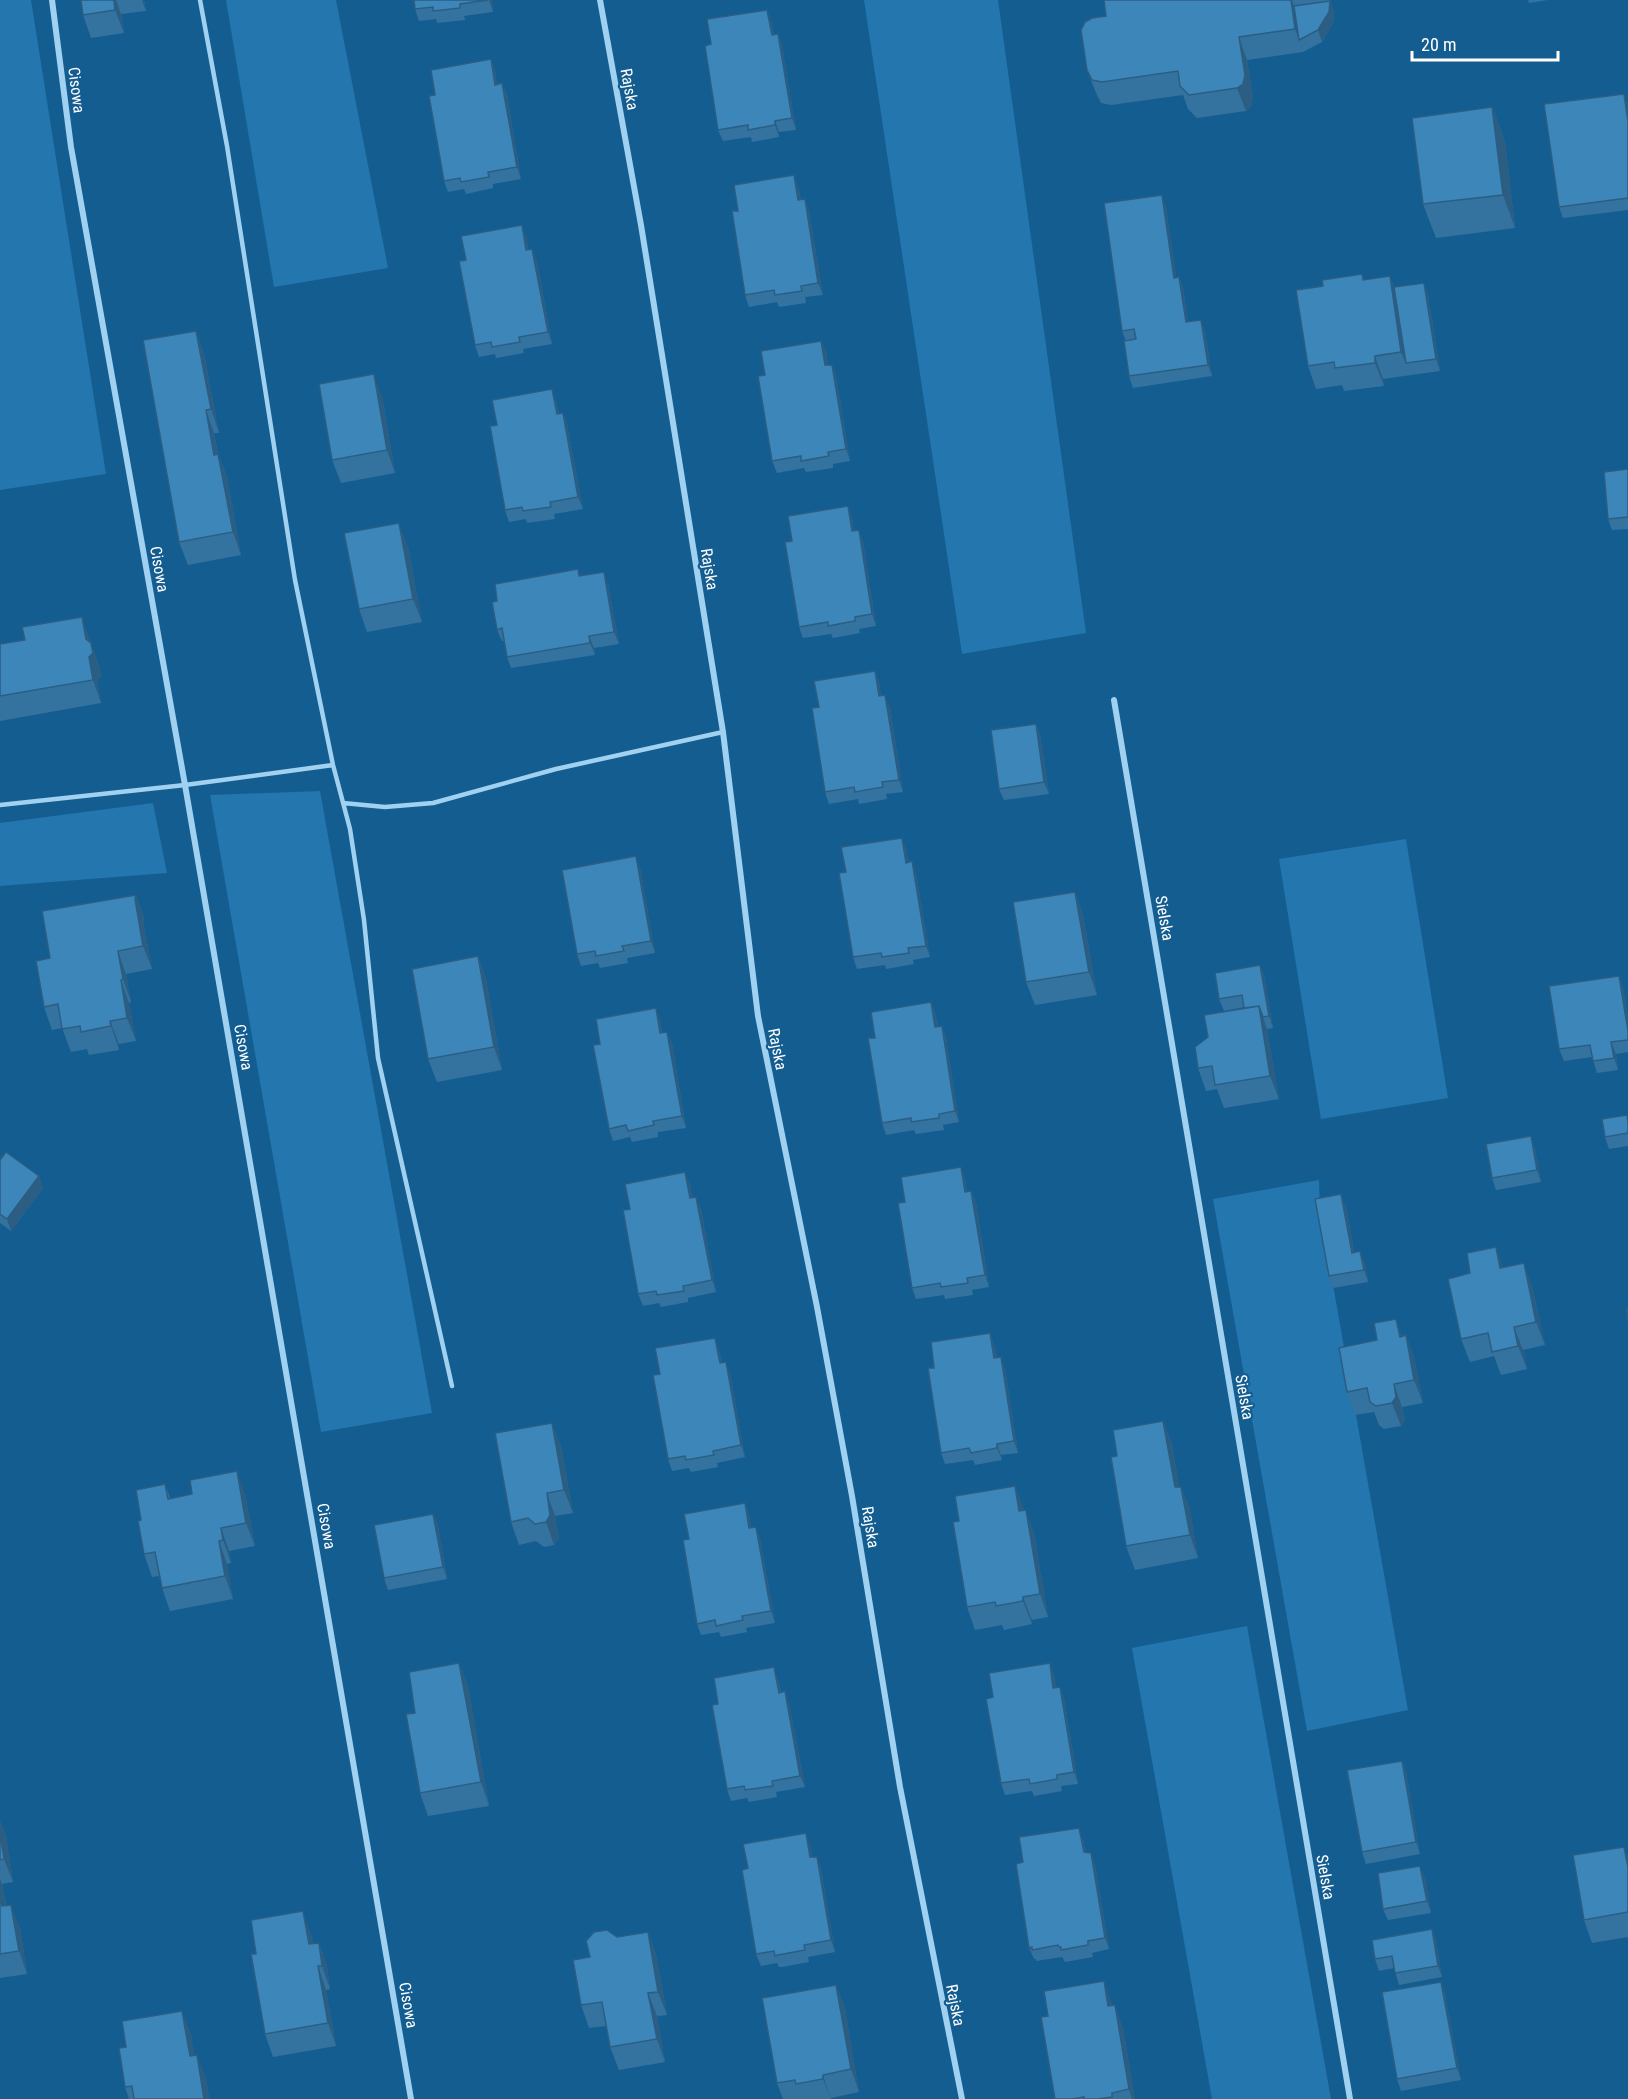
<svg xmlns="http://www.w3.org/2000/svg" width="1628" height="2099" font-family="'Roboto Condensed',sans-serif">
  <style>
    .green { fill: #2376ae }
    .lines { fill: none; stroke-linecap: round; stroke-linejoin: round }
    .lane { stroke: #a1d1f1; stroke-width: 4.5 }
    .street { stroke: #a1d1f1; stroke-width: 6 }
    .wall { fill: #34739f }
    .shaded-wall { fill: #2b5e82 }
    .building { fill: #3d86b9; stroke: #2b5e82; stroke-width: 1.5 }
    .labels { text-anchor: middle; stroke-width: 4.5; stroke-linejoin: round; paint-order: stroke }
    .street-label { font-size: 16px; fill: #fff; stroke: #145d91 }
  </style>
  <rect width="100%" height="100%" fill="#145d91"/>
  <path class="green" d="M0 0H31L106 474 0 490Z
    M226 0H336L388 268 274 287Z
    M864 0H998L1086 633 962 654Z
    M320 791 432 1413 321 1432 210 795Z
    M153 803 167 873 0 886V823Z
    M1406 839 1448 1098 1321 1119 1279 859Z
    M1319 1180 1320 1211 1408 1710 1307 1731 1213 1199Z
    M1247 1626 1331 2099H1212L1132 1648Z"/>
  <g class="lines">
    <path class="lane" d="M200 0 227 146 295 580 333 765 350 829 364 920 378 1058 452 1386
      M343 803 385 807 433 803 556 769 723 732
      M0 805 185 785 333 765"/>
    <path class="street" d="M52 0 71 147 185 785 411 2099
      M600 0 641 225 723 732 758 1016 817 1307 852 1496 900 1787 962 2099
      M1114 700 1350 2099"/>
  </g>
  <path class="wall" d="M81 0H144L146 11 121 14 124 33 91 38 83 15Z
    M414 0H492L493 12 464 16 465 20 437 23 436 19 419 21 415 9Z
    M1104 0H1330L1334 13 1333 23 1322 42 1303 52 1247 60 1253 98 1251 107 1246 111 1197 118 1188 109 1183 95 1111 105 1101 103 1096 93 1087 70 1106 16Z
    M1528 0H1548L1529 3Z
    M767 10 771 21 774 35 778 34 782 45 796 130 779 132V137L752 142 751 137 723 141 718 130Z
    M491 59 495 71 497 84 502 83 507 95 521 179 493 184V188L466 194 464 189 448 192 444 181 435 95Z
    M1628 104V210L1563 218 1559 207Z
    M1492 107 1505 141 1515 228 1436 238 1423 204Z
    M794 175 798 187 801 200 805 199 809 211 823 295 805 297 806 303 779 307 777 302 749 307 745 295 738 211Z
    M1166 207 1176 277H1179L1183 288 1188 321 1205 331 1212 376 1133 388 1129 376 1126 341 1122 331Z
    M526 236 528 249 537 261 552 344 523 349 524 353 496 358 495 354 479 357 475 345 466 260Z
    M1362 274 1364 280 1390 276 1394 287 1424 283 1428 295 1440 371 1383 379 1384 386 1344 391 1342 385 1316 389 1308 366 1323 286Z
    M196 331 204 354 219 433H214L218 454 227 477 241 555 188 565 179 542Z
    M821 341 826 352 828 365H832L836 376 850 461 833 464V468L806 472 804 468 777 473 772 461 765 375Z
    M382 397 395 473 341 483 332 460Z
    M556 401 559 414 563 413 567 424 583 509 554 514 555 519 527 523 526 519 509 522 505 510 497 425Z
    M1628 469V529L1612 530 1608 519Z
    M848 506 852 518 854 531 859 530 863 542 876 626 859 629 860 633 833 638 831 634 803 638 799 627 792 541Z
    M408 546 422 622 367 632 359 609Z
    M578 569 580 576 608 584 619 644 594 648 595 655 511 668 507 657 504 641H502L497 630V601Z
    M90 640 99 666 101 676 97 680 101 703 0 721V644Z
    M875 671 879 683 881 696 890 707 903 792 886 794 887 799 859 804 858 799 829 804 825 792 819 707Z
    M1036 724 1040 735 1049 794 1004 800 999 789Z
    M906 849 908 862 916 873 930 957 913 960 914 964 886 969 885 965 857 969 853 957 846 872Z
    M640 868 655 953 627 958 628 963 600 968 598 963 581 966 577 954Z
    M1075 892 1083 915 1097 995 1035 1005 1026 982Z
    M136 895 144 918 143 922 152 969 126 974 131 1002 129 1003 136 1041 119 1044V1050L89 1055 87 1049 71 1052 62 1028 52 1030 44 1007 50 958Z
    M478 956 486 979 502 1070 437 1082 428 1059Z
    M1260 965 1264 976 1273 1028 1267 1029 1279 1099 1224 1108 1217 1089 1206 1091 1198 1068 1244 1008V1007L1224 1011 1219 999Z
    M1619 976 1623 988 1628 1017V1052L1616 1054 1618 1070 1597 1073 1592 1057 1564 1061 1559 1049Z
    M931 1002 935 1013 938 1027 942 1026 946 1038 959 1122 943 1125 944 1130 916 1134 914 1130 886 1135 882 1123 875 1038Z
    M660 1019 662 1033 667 1032 672 1044 686 1128 658 1132V1137L632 1142 630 1137 613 1141 609 1129 600 1044Z
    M1628 1119V1146L1609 1149 1605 1137Z
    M1535 1148 1541 1182 1496 1190 1492 1178Z
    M0 1160 39 1176 43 1188 11 1231 0 1223Z
    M965 1179 967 1192 971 1191 976 1203 989 1287 972 1290 973 1295 945 1299 944 1295 916 1299 912 1288 905 1202Z
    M690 1184 692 1197H696L701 1209 716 1292 688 1298V1302L661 1307 659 1303 643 1306 638 1294 630 1209Z
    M1346 1206 1354 1252 1365 1263 1368 1282 1333 1288 1329 1276Z
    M1503 1267 1532 1286 1545 1345 1523 1350 1527 1369 1501 1375 1494 1356 1470 1362 1461 1339Z
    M990 1333 994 1345 997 1358 1005 1369 1018 1453 1001 1455 1002 1460 975 1465 973 1460 945 1464 941 1453 934 1368Z
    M1406 1335 1414 1358 1423 1403 1402 1407 1405 1420 1401 1426 1384 1429 1379 1425 1374 1412 1355 1415 1347 1392 1402 1336Z
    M715 1338 719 1350 722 1363 730 1373 745 1457 717 1463 718 1467 691 1472 689 1468 672 1471 668 1459 660 1374Z
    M1163 1421 1172 1444 1179 1487H1181L1190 1510 1198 1558 1135 1570 1126 1546 1117 1456Z
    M552 1423 561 1446 573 1513 555 1516 559 1538 554 1545 544 1547 536 1541 519 1545 511 1522Z
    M165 1484 170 1498 245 1494 255 1546 229 1551 231 1563 227 1564 233 1599 170 1611 162 1588 159 1576 152 1577 144 1554 141 1520Z
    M745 1503 749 1515 751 1528 756 1527 760 1539 775 1623 746 1628 747 1632 721 1637 719 1632 701 1635 697 1624 689 1539Z
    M1024 1510 1034 1533 1048 1617 1032 1620V1624L1004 1630 1002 1625 975 1630 967 1607Z
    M433 1514 438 1526 447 1579 388 1590 384 1578Z
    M459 1663 468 1686 489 1806 428 1816 420 1793 415 1713Z
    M1054 1674 1056 1688 1060 1687 1064 1699 1078 1784 1061 1786 1062 1791 1034 1796 1032 1791 1005 1795 1001 1783 993 1697Z
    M778 1679 781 1692 789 1703 805 1787 776 1792 777 1797 749 1802 747 1798 731 1801 727 1789 718 1704Z
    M1402 1761 1406 1772 1420 1854 1366 1864 1362 1852Z
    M0 1821 6 1836 13 1882 2 1884 6 1905 20 1928 27 1974 0 1978Z
    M1083 1840 1086 1853 1095 1865 1109 1949 1092 1953 1093 1957 1065 1962 1062 1957 1036 1961V1959H1034L1029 1948 1023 1862Z
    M810 1845 812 1857H817L821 1869 835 1952 808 1957 809 1962 782 1967H779L777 1963 761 1966 756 1954 748 1868Z
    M1628 1857V1937L1592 1943 1584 1920Z
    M1425 1877 1431 1913 1388 1920 1383 1909Z
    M1432 1929 1436 1941 1442 1977 1399 1985 1394 1968 1379 1971 1375 1959Z
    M648 1932 656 1955 667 2015 657 2016 665 2062 619 2070 610 2047 606 2026 589 2028 581 2005 590 1957 617 1937Z
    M311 1934 313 1944 319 1943 327 1966 330 1989 326 1990 336 2046 273 2057 265 2034 256 1954Z
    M1441 1982 1445 1994 1461 2080 1401 2091 1397 2079Z
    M836 1985 845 2008 859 2092 831 2098V2099H783L777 2083Z
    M1113 2005 1123 2028 1135 2099H1055Z
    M191 2034 194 2056 206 2078 209 2099H129L125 2087Z"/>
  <path class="shaded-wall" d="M114 0H116L121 14 124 33 115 10Z
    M142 0H144L146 11Z
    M489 0H492L493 12Z
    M1291 0H1292L1298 18 1299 40 1303 52 1295 29Z
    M1330 1 1334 13 1333 23 1322 42 1318 30Z
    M767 10 771 21 776 47 772 35Z
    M778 34 782 45 796 130 792 118Z
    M1239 37 1247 60 1253 98 1251 107 1246 111 1237 88Z
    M491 59 495 71 500 96 495 85Z
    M502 83 507 95 521 179 517 167Z
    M1624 94 1628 104V122Z
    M1492 107 1505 141 1515 228 1503 195Z
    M775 121 779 132V137L775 125Z
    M794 175 798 187 803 212 798 200Z
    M1162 195 1166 207 1178 289 1174 278Z
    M805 199 809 211 823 295 818 283Z
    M522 225 526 236 530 261 526 250Z
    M532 249 537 261 552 344 548 332Z
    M1390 276 1398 299 1406 363 1401 352Z
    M1179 277 1183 288 1190 334 1186 322Z
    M1424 283 1428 295 1440 371 1436 359Z
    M1201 320 1205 331 1212 376 1208 365Z
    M196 331 204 354 219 433 211 409Z
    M821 341 826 352 830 377 825 365Z
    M1375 356 1383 379 1384 386 1375 363Z
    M832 365 836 376 850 461 846 449Z
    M374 374 382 397 395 473 387 450Z
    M552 389 556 401 561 426 557 414Z
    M206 410 214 433 222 478 214 455Z
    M563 413 567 424 583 509 578 497Z
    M218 454 227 477 241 555 233 532Z
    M848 506 852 518 856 543 852 531Z
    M399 523 408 546 422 622 413 599Z
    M859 530 863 542 876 626 872 614Z
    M604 572 608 584 619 644 614 632Z
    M82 617 90 640 93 653 91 643 99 666 101 676 97 680 101 703 93 680Z
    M589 636 594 648 595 655 590 643Z
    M875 671 879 683 883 708 879 696Z
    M885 695 890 707 903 792 899 780Z
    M1036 724 1040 735 1049 794 1044 782Z
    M902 838 906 849 910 874 906 863Z
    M636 856 640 868 655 953 651 941Z
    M912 861 916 873 930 957 926 946Z
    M1075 892 1083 915 1097 995 1089 972Z
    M136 895 144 918 143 922 152 969 143 946 135 899Z
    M118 951 126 974 131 1002 123 979Z
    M478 956 486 979 502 1070 494 1047Z
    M1260 965 1264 976 1273 1028 1269 1016Z
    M1619 976 1623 988 1628 1017V1031Z
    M121 980 129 1003 136 1041 127 1018Z
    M931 1002 935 1013 940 1039 935 1027Z
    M1259 1006 1267 1029 1279 1099 1270 1076Z
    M656 1008 660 1019 664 1045 660 1033Z
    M110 1021 119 1044V1050L111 1026Z
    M942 1026 946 1038 959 1122 955 1111Z
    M667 1032 672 1044 686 1128 682 1116Z
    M1611 1042 1616 1054 1618 1070 1614 1058Z
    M1531 1136 1535 1148 1541 1182 1537 1170Z
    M961 1167 965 1179 969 1204 965 1192Z
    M685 1172 690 1184 694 1210 690 1198Z
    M39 1176 43 1188 11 1231 7 1219Z
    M971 1191 976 1203 989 1287 985 1275Z
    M1341 1194 1346 1206 1356 1264 1352 1253Z
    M696 1197 701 1209 716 1292 712 1280Z
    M1496 1247 1504 1270 1500 1268Z
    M1360 1251 1365 1263 1368 1282 1364 1270Z
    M1524 1263 1532 1286 1545 1345 1536 1322Z
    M1396 1319 1404 1342 1400 1337Z
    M1514 1327 1523 1350 1527 1369 1518 1346Z
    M990 1333 994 1345 999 1370 994 1358Z
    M1406 1335 1414 1358 1423 1403 1414 1380Z
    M715 1338 719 1350 724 1375 720 1363Z
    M1001 1357 1005 1369 1018 1453 1014 1441Z
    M726 1362 730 1373 745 1457 741 1445Z
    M1394 1384 1402 1407 1405 1420 1401 1426 1392 1403Z
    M1163 1421 1172 1444 1183 1510 1175 1487Z
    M552 1423 561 1446 573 1513 564 1490Z
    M997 1444 1001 1455 1002 1460 997 1448Z
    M237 1471 245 1494 255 1546 246 1523Z
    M1015 1486 1024 1509 1028 1534 1019 1511Z
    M1181 1487 1190 1510 1198 1558 1190 1535Z
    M547 1493 555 1516 559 1538 554 1545 546 1522Z
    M745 1503 749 1515 754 1540 749 1528Z
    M1026 1510 1034 1533 1048 1617 1040 1594Z
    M433 1514 438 1526 447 1579 443 1567Z
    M756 1527 760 1539 775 1623 771 1611Z
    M221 1528 229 1551 231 1563 223 1540Z
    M219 1541 227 1564 233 1599 225 1576Z
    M1023 1597 1032 1620V1624L1023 1601Z
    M459 1663 468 1686 489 1806 481 1782Z
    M1050 1663 1054 1674 1058 1700 1053 1688Z
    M774 1667 778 1679 783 1705 779 1693Z
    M1060 1687 1064 1699 1078 1784 1074 1772Z
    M785 1691 789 1703 805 1787 800 1776Z
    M1402 1761 1406 1772 1420 1854 1416 1842Z
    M0 1821 6 1836 13 1882 4 1859 0 1832Z
    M1079 1828 1083 1840 1088 1864 1084 1852Z
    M806 1833 810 1845 814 1869 810 1857Z
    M1624 1847 1628 1857V1869Z
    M1091 1853 1095 1865 1109 1949 1105 1938Z
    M817 1857 821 1869 835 1952 831 1940Z
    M1420 1866 1425 1877 1431 1913 1427 1901Z
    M0 1878 2 1884 10 1929 2 1906 0 1895Z
    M11 1905 20 1928 27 1974 19 1951Z
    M303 1911 311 1934 317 1967 309 1944Z
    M1432 1929 1436 1941 1442 1977 1438 1966Z
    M648 1932 656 1955 667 2015 658 1992Z
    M319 1943 327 1966 330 1989 322 1966Z
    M318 1966 326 1990 336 2046 328 2023Z
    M1104 1981 1112 2004 1116 2029 1108 2006Z
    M1441 1982 1445 1994 1461 2080 1457 2068Z
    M836 1985 845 2008 859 2092 851 2069Z
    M648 1993 657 2016 665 2062 657 2039Z
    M1115 2005 1123 2028 1135 2099H1132L1129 2089Z
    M182 2011 191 2034 199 2079 190 2056Z
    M197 2055 206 2078 209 2099H204Z
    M823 2075 831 2099 823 2079Z"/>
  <path class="building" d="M81 0H114L115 10 83 15Z
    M414 0H488L460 4V8L433 11V7L415 9Z
    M1104 0H1291L1295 29 1239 37 1245 75 1243 84 1237 88 1189 95 1180 86 1178 71 1102 82 1092 80 1087 70 1081 30 1085 22 1092 18 1106 16Z
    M1330 1 1329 12 1318 30 1299 40 1294 6Z
    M767 10 772 35 778 34 792 118 775 121V125L748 130V125L718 130 705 46 711 44 707 19Z
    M491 59 495 85 502 83 517 167 488 172 489 177 461 182 460 178 444 181 429 96 435 95 431 70Z
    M1624 94 1628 122V198L1559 207 1544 104Z
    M1492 107 1503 195 1423 204 1412 118Z
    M794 175 798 200 805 199 818 283 801 286 802 291 775 295 774 290 745 295 732 211H738L734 185Z
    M1162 195 1174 278 1179 277 1186 322 1201 320 1208 365 1129 376 1124 341 1136 339 1134 329 1122 331 1104 203Z
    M522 225 526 250 532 249 548 332 519 337 520 342 492 347 491 342 475 345 459 261 466 260 461 236Z
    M1362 274 1363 280 1390 276 1401 352 1375 356V363L1335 368 1334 362 1308 366 1296 290 1323 286 1322 280Z
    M1424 283 1436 359 1406 363 1394 287Z
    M196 331 211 409 206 410 214 455 218 454 233 532 179 542 143 340Z
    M821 341 825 365H832L846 449 828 452 829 456 801 461V456L772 461 758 376 765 375 761 351Z
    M374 374 387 450 332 460 319 384Z
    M552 389 557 414 563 413 578 497 550 502 551 507 523 511 522 507 505 510 490 426 497 425 492 400Z
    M1628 469V517L1608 519 1604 472Z
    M848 506 852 531 859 530 872 614 855 617V621L828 626V622L799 627 785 542 792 541 788 516Z
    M399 523 413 599 359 609 344 533Z
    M578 569 579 576 604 572 614 632 589 636 590 643 507 657 502 628 497 630 492 602 497 601 495 584Z
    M82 617 86 639 91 643 93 653 89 657 93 680 0 696V644L25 640 22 627Z
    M875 671 879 696 885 695 899 780 882 782 883 787 855 792 854 787 825 792 812 708 819 707 814 681Z
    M1036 724 1044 782 999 789 991 730Z
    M902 838 906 863 912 861 926 946 908 948 909 953 882 957 881 953 853 957 839 873 846 872 841 847Z
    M636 856 651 941 622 946 624 951 596 956 595 951 577 954 562 870Z
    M1075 892 1089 972 1026 982 1013 902Z
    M136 895 135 899 143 946 118 951 123 979 121 980 127 1018 110 1021 111 1026 81 1032 80 1026 62 1029 58 1004 44 1007 36 961 50 958 42 911Z
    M478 956 494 1047 428 1059 412 969Z
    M1260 965 1269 1016 1263 1017 1259 1006 1244 1008 1242 995 1219 999 1215 973Z
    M1619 976 1628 1031V1040L1611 1042 1614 1058 1593 1061 1590 1045 1559 1049 1549 986Z
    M931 1002 935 1027 942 1026 955 1111 939 1114V1118L911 1122V1118L882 1123 868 1038H875L871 1012Z
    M1259 1006 1270 1076 1215 1085 1212 1066 1198 1068 1195 1047 1208 1037 1204 1015Z
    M656 1008 660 1033 667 1032 682 1116 653 1121 654 1125 628 1131 626 1125 609 1129 593 1045 600 1044 596 1019Z
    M1627 1115 1628 1123V1133L1605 1137 1602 1119Z
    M1531 1136 1537 1170 1492 1178 1486 1144Z
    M6 1152 39 1176 7 1219 0 1214V1160Z
    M961 1167 965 1192 971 1191 985 1275 967 1278 968 1283 941 1287 940 1283 912 1288 898 1203 905 1202 901 1177Z
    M685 1172 690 1198 696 1197 712 1280 683 1286 684 1291 657 1295 656 1291 638 1294 623 1210 630 1209 625 1184Z
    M1341 1194 1352 1253 1360 1251 1364 1270 1329 1276 1315 1199Z
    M1496 1247 1500 1268 1524 1263 1536 1322 1514 1327 1518 1346 1492 1352 1488 1333 1461 1339 1448 1279 1470 1273 1467 1253Z
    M1626 1309H1628V1323Z
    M1396 1319 1400 1337 1406 1335 1414 1380 1394 1384 1396 1397 1392 1403 1376 1406 1370 1402 1367 1388 1347 1392 1339 1348 1377 1340 1374 1323Z
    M990 1333 994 1358 1001 1357 1014 1441 997 1444V1448L971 1453 969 1448 941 1453 928 1368H934L931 1342Z
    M715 1338 720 1363 726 1362 741 1445 713 1451 714 1455 686 1460 685 1456 668 1459 653 1375 660 1374 655 1348Z
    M1163 1421 1175 1487H1181L1190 1535 1126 1546 1111 1457 1117 1456 1113 1430Z
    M552 1423 564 1490 547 1493 550 1515 546 1522 535 1524 528 1518 511 1522 495 1433Z
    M237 1471 246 1523 221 1528 223 1540 219 1541 225 1576 162 1588 155 1552 144 1554 138 1521 141 1520 136 1490 165 1484 168 1499 192 1494 190 1480Z
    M1015 1486 1019 1511 1026 1510 1040 1594 1023 1597V1601L996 1606 995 1602 967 1607 953 1522 959 1521 955 1496Z
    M745 1503 749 1528 756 1527 771 1611 742 1616 743 1620 716 1626 715 1620 697 1624 683 1540 689 1539 684 1514Z
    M433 1514 443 1567 384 1578 374 1525Z
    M459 1663 481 1782 420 1793 406 1714 415 1713 409 1672Z
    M1050 1663 1053 1688 1060 1687 1074 1772 1057 1775V1779L1030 1784 1029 1779 1001 1783 986 1699 993 1697 989 1673Z
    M774 1667 779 1693 785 1691 800 1776 772 1781 773 1786 745 1790 744 1786 727 1789 712 1705 718 1704 714 1678Z
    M1402 1761 1416 1842 1362 1852 1347 1770Z
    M1079 1828 1084 1852 1091 1853 1105 1938 1088 1941V1945L1061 1950V1947H1059L1058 1945 1032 1950V1947L1029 1948 1016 1864 1023 1862 1019 1837Z
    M0 1832 4 1859 0 1860Z
    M806 1833 810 1857H817L831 1940 804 1945 805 1950 778 1955 775 1956 774 1951 756 1954 742 1870 748 1868 743 1844Z
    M1624 1847 1628 1867V1912L1584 1920 1573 1855Z
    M1420 1866 1427 1901 1383 1909 1378 1873Z
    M0 1895 2 1906 11 1905 19 1951 0 1954Z
    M303 1911 309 1944 319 1943 322 1966H318L328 2023 265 2034 251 1954H256L251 1920Z
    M1432 1929 1438 1966 1395 1973 1392 1956 1375 1959 1372 1940Z
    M607 1930 617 1937 648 1932 658 1992 648 1993 657 2039 610 2047 602 2002 581 2005 573 1960 590 1957 586 1941 594 1932Z
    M1104 1981 1108 2006 1115 2005 1129 2089 1112 2093V2097L1098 2099H1084V2097L1072 2099H1055L1041 2017 1048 2016 1044 1991Z
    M1441 1982 1457 2068 1397 2079 1382 1992Z
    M836 1985 851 2069 823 2075V2079L796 2084 795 2080 777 2083 762 1998Z
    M182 2011 190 2056 197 2055 204 2099H134L132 2086 125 2087 119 2048 126 2047 122 2021Z"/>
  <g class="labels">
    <g class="street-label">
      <text transform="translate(630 89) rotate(80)" y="6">Rajska</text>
      <text transform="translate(77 90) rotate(83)" y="6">Cisowa</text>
      <text transform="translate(160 569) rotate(80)" y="6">Cisowa</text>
      <text transform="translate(710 569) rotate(81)" y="6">Rajska</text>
      <text transform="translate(1165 918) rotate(80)" y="6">Sielska</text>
      <text transform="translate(244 1047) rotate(80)" y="6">Cisowa</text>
      <text transform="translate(778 1049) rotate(79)" y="6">Rajska</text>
      <text transform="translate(1245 1397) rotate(80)" y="6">Sielska</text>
      <text transform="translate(327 1526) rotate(80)" y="6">Cisowa</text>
      <text transform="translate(871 1527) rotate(81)" y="6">Rajska</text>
      <text transform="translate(1326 1877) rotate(80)" y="6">Sielska</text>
      <text transform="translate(409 2005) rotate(80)" y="6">Cisowa</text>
      <text transform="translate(956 2005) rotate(79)" y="6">Rajska</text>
    </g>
  </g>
  <path d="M1412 51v9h146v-9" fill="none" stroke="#ffffff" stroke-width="3"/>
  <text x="1421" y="51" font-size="18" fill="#ffffff" stroke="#145d91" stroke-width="4.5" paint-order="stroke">20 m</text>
</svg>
